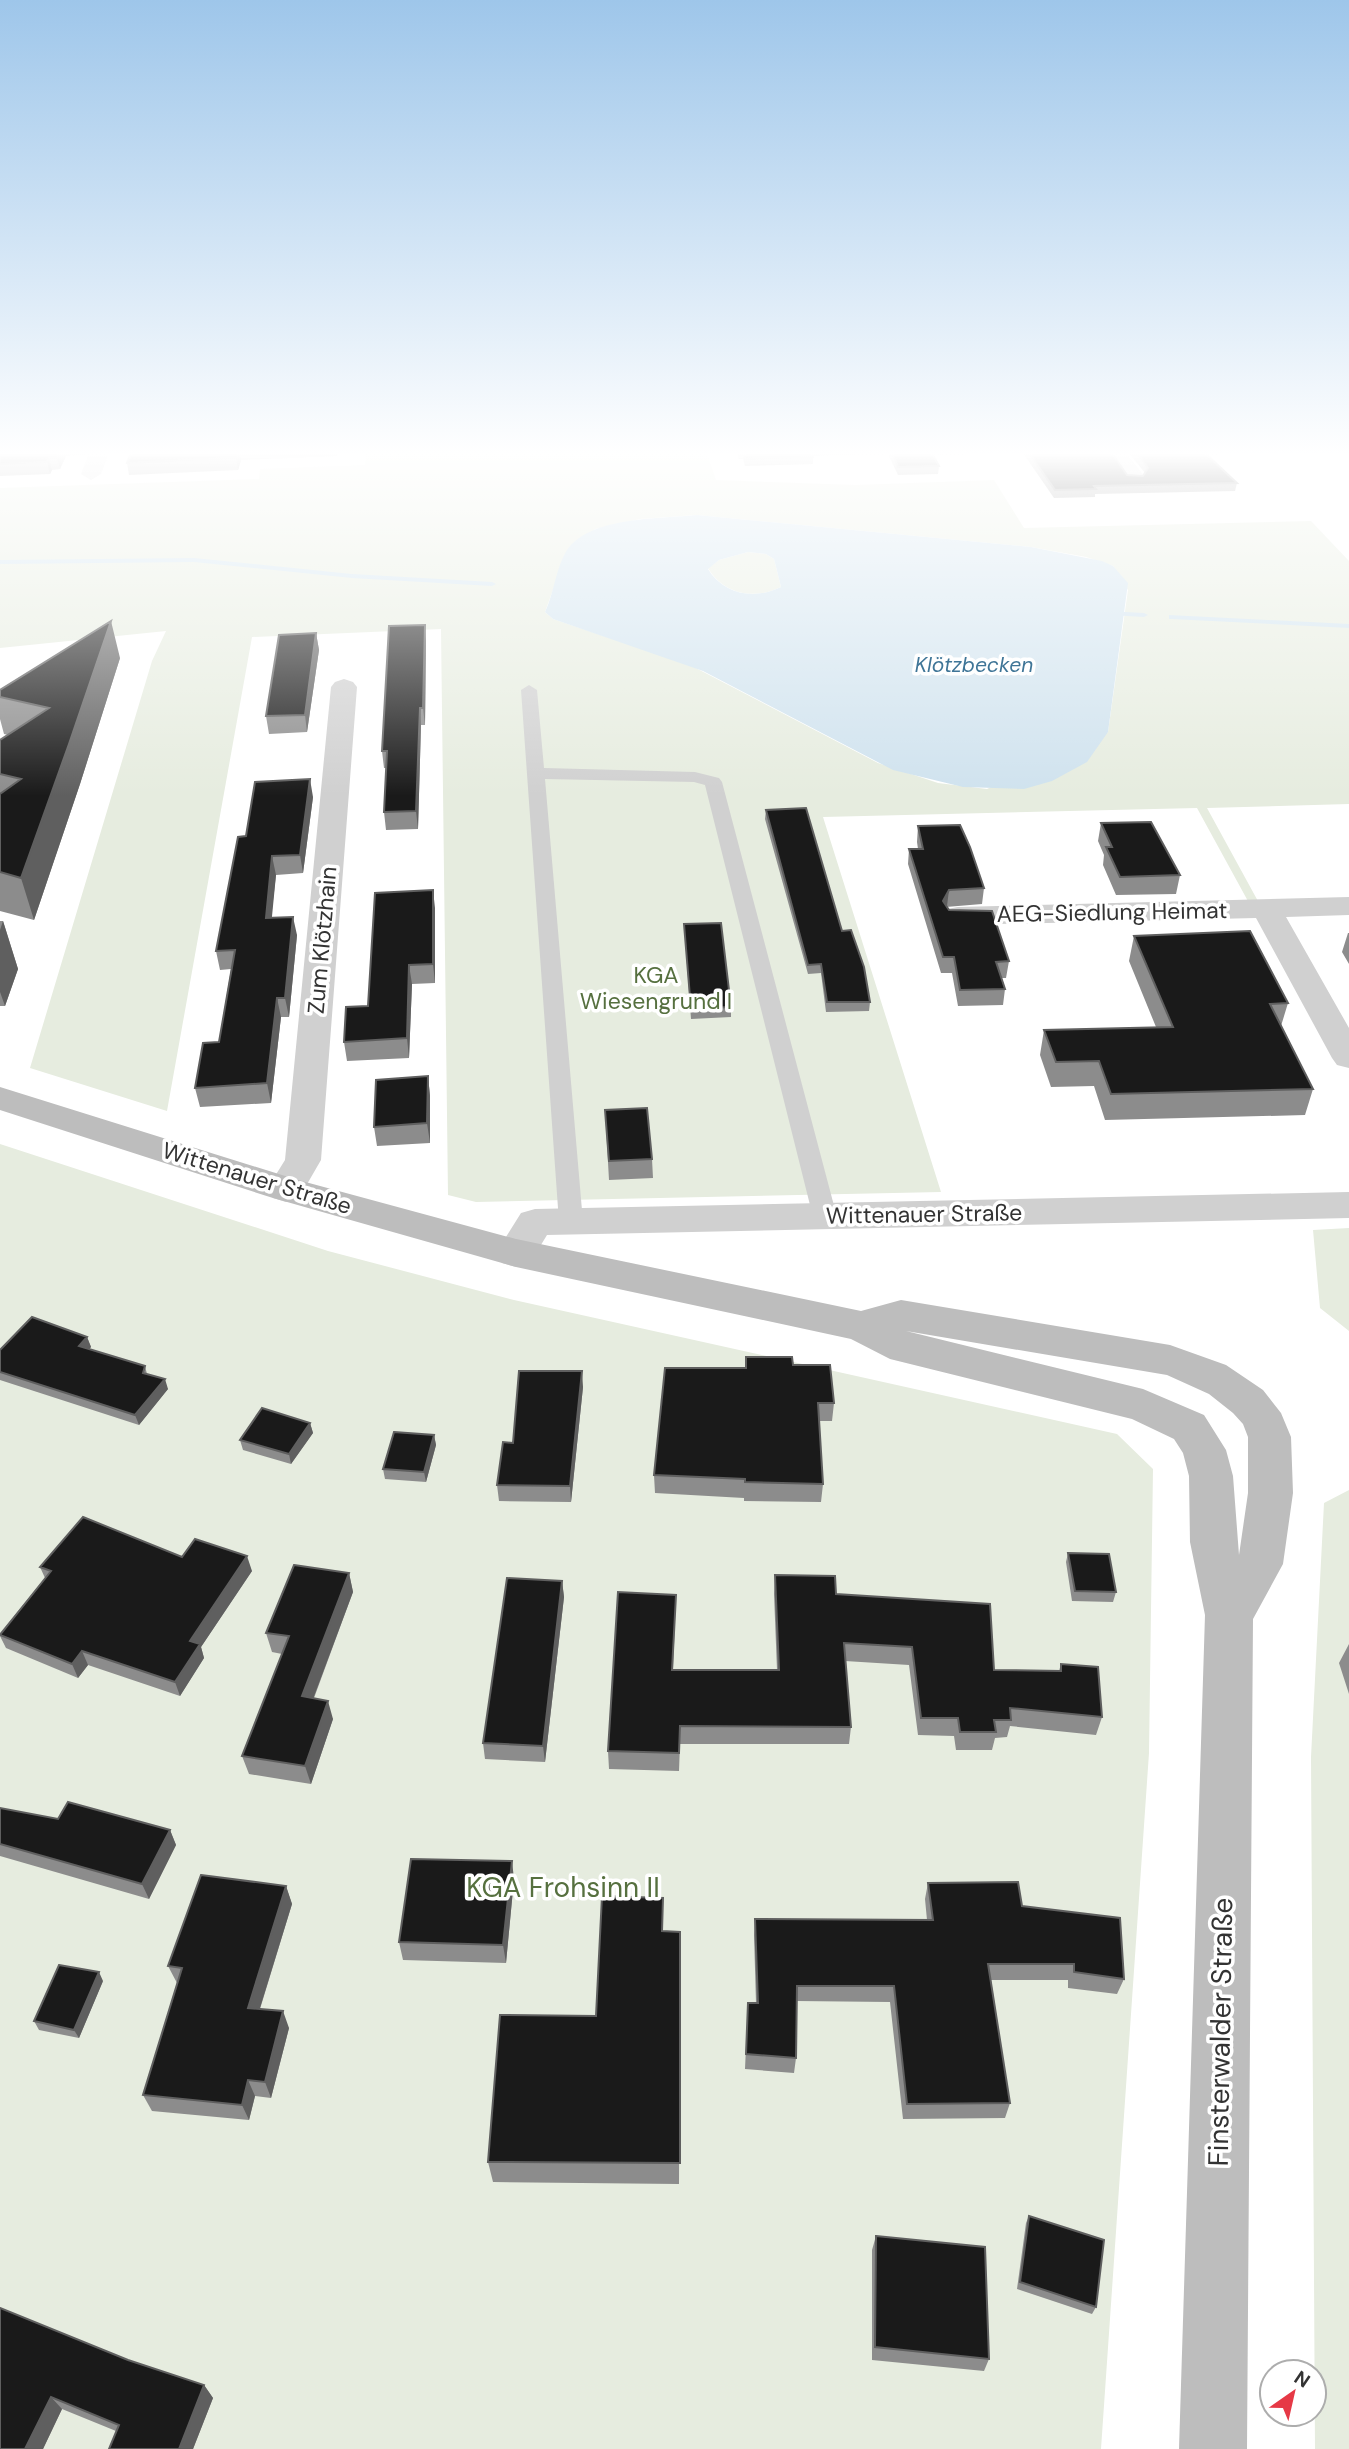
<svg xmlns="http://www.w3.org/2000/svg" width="1349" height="2449" font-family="'DM Sans',sans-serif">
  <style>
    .green { fill: #e6ecdf; fill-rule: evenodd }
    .water { fill: #cfe2ee; fill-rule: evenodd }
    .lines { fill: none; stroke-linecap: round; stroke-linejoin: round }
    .stream { fill: #cfe2ee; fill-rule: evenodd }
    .lane { fill: #d0d0d0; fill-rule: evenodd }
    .street { fill: #d0d0d0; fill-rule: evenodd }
    .secondary { fill: #bdbdbd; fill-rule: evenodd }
    .wall { fill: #8c8c8c }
    .shaded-wall { fill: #5f5f5f }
    .building { fill: #1a1a1a; stroke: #5f5f5f; stroke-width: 2 }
    .labels { text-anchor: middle; stroke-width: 7; stroke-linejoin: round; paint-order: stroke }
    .far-water-label { font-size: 21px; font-style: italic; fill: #3f7597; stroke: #fff }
    .street-label { font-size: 23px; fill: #333; stroke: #fff }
    .park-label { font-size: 23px; fill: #56703f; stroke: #fff }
    .near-park-label { font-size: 28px; fill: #56703f; stroke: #fff }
    .near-street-label { font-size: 28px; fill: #333; stroke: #fff }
  </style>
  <rect width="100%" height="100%" fill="#fff"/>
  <path class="green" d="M366 453H707L716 480 856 485 994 480 1024 528 1311 521 1349 561V804L1207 808 1259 903H1249L1197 808 823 817 941 1192 476 1202 448 1195 441 629 252 637 167 1111 30 1068 152 661 166 631 0 648V488L259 479 260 469 365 465ZM697 515 1031 547 1086 557 1113 566 1128 590 1108 732 987 789 938 783 878 763 690 665 553 619 545 612 558 576 595 529 640 519Z
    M748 552 766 554 774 559 781 587C755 600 724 595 708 568L719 560Z
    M0 1144 328 1251 514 1300 1117 1434 1153 1469 1149 1753 1101 2449H0Z
    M1349 1228V1331L1320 1308 1313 1230Z
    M1349 1490V2449H1315L1311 1757 1324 1503Z"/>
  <path class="water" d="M697 515 1031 547 1102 561 1113 566 1128 583 1108 732 1087 762 1052 781 1024 789 963 787 893 770 703 671 553 619 545 612C554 593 556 567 567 550 591 516 661 519 697 515ZM748 552 766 554 774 559 781 587C755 600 724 595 708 569L719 560Z"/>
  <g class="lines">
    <path class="stream" d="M194 558 352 574 492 582 496 584 492 586 352 578 194 562 0 564V560Z
      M1107 611 1144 613 1148 615 1144 617 1110 615 1106 613Z
      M1169 615 1349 624V628L1172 619H1169Z"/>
    <path class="lane" d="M529 685 537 690 544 768 695 772 719 778 722 782 837 1217 834 1223H816L813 1217 705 785 694 782 545 779 583 1222 580 1228H562L559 1222 521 690Z"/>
    <path class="street" d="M89 453H109L101 474 91 480 81 474Z
      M1106 453H1126L1145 477 1142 481H1128Z
      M344 679 353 682 357 687 321 1160 299 1198 286 1202 273 1198 267 1189 285 1160 331 687 335 682Z
      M1349 897V915L1286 917 1349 1028V1068L1337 1065 1332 1058 1256 918 958 925 947 923 943 916 947 909 958 907Z
      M1349 1192V1218L547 1235 530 1263 516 1267 502 1263 496 1253 521 1213 535 1209Z"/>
    <path class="secondary" d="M0 1087 298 1180 516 1239 861 1311 901 1300 1170 1345 1226 1365 1263 1390 1281 1413 1291 1437 1293 1493 1283 1564 1253 1619 1247 2449H1179L1205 1615 1190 1542 1189 1476 1183 1453 1174 1439 1132 1419 890 1359 851 1339 516 1267 273 1198 0 1110ZM906 1331 1167 1375 1209 1394 1233 1413 1243 1424 1248 1437V1493L1239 1555 1233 1476 1226 1450 1204 1415 1143 1389Z"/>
  </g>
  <path class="wall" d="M0 453H87L85 455 66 456 60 469 52 470 50 474 0 476Z
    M111 453H337V456L241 460 238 470 129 475 127 463 131 454H111Z
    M737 453H1000L933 455 939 466 938 474 898 475 888 454 813 456V464L745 466 743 459H739Z
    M1023 453H1112L1127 475 1143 476 1145 473 1129 453H1217V454L1206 455 1237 483 1235 491 1095 494V497L1054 498Z
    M316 633 319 650 307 732 269 734 266 716Z
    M426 641 425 725H421L418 829 386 830 384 812 386 768H384L382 751Z
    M120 658 80 784 34 920 0 911V740L8 735 4 734 0 719V690Z
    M313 797 303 873 276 875 271 918 297 935 289 1017H281L271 1103 200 1107 195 1088 219 1042 231 969 220 970 216 951 246 836Z
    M766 810 842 931 870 1002 869 1011 826 1012 821 973 808 974 765 819Z
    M1101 823 1180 875 1176 894 1116 895 1103 865 1104 855 1098 841Z
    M918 826 984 888 982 904 946 907 1009 961 1006 978H1002L1005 989 1003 1005 958 1006 952 973H941L908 864 909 849H918L917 842Z
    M435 908V983L412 984 409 1058 347 1061 344 1042Z
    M0 921H3L18 969 5 1006H0Z
    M684 924 731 1007V1017L691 1019Z
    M1348 933H1349V964L1342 952Z
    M1134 936 1288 1003 1281 1026 1313 1089 1305 1115 1105 1120 1094 1086 1051 1087 1040 1055 1044 1030 1156 1027 1129 961Z
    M428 1076 430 1096V1143L377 1146 374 1127Z
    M605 1110 652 1159 653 1178 609 1180Z
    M87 1337 91 1347 89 1349 145 1366 147 1374 168 1389 139 1425 0 1380V1350Z
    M746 1357 793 1365 834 1403 832 1421H819L823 1484 821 1502 744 1501V1498L655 1493 654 1475 745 1368Z
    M583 1387 571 1502 499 1501 497 1485 513 1443Z
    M310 1423 313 1433 291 1464 243 1450 240 1440Z
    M434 1435 436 1445 426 1482 385 1479 383 1469Z
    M1068 1553 1116 1592 1113 1602 1072 1601 1066 1562Z
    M182 1557 252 1571 201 1647 204 1658 180 1696 88 1665 78 1678 6 1648 0 1636V1633L45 1578 40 1567Z
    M349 1573 353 1592 314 1698 333 1719 311 1784 249 1774 242 1756 282 1654 272 1652 266 1633Z
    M775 1575 836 1594 994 1670 1059 1671 1061 1664 1102 1717 1096 1735 1010 1726 1007 1737 995 1738 992 1750H956L954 1736 918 1735 909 1665 845 1661 851 1727 849 1744H680L679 1771 609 1769 608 1751 676 1595 673 1670H777L774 1594Z
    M562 1581 564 1597 545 1762 485 1759 483 1743Z
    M1349 1644V1694L1339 1663Z
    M0 1808 58 1819 170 1830 176 1845 149 1899 0 1856Z
    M514 1879 506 1963 403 1960 399 1942Z
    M928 1883 1022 1906 1124 1979 1117 1994 1068 1988V1980H991L1010 2103 1005 2118 903 2119 890 2002 796 2001V2058L794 2073 745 2069 748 2003H756L754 1935 755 1919 927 1920 925 1899Z
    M286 1886 292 1904 260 2009 289 2028 271 2098 255 2096 249 2120 152 2111 143 2095 177 1983 168 1966Z
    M663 1931 680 1932 679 2184 493 2182 488 2162 596 2016Z
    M103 1981 79 2038 39 2030 34 2021Z
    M1029 2216 1096 2307 1092 2314 1017 2289 1026 2223Z
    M876 2236 989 2359 984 2371 872 2360V2250Z
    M0 2308 128 2360 204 2385 213 2398 193 2449H109L116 2431 62 2409 43 2449H0Z"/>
  <path class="shaded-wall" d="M59 453H65L66 456 60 469 57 458Z
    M238 453H240L241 460 238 470 236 458Z
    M49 458 52 470 50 474 47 462Z
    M111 621 120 658 80 784 34 920 21 878Z
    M425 625 426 641 425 725 423 708Z
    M316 633 319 650 307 732 305 715Z
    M420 708 421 725 418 829 416 811Z
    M310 779 313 797 303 873 300 855Z
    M272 856 276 875 270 937 266 918Z
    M433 890 435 908V983L433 964Z
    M949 890 947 906 943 901Z
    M293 917 297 935 289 1017 285 998Z
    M3 921 18 969 5 1006 0 992V930Z
    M409 965 412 984 409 1058 407 1038Z
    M277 998 281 1017 271 1103 267 1083Z
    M428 1076 430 1096V1143L427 1123Z
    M87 1337 91 1347 83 1356 79 1346Z
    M582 1371 583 1387 571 1502 570 1486Z
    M165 1379 168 1389 139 1425 135 1415Z
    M310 1423 313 1433 291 1464 289 1454Z
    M434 1435 436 1445 426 1482 424 1472Z
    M247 1556 252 1571 201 1647 204 1658 180 1696 175 1682 190 1641Z
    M349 1573 353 1592 307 1715 302 1696Z
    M562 1581 564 1597 545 1762 543 1746Z
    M82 1651 88 1665 78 1678 72 1664Z
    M328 1701 333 1719 311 1784 305 1766Z
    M170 1830 176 1845 149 1899 142 1884Z
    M512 1861 514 1879 506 1963 503 1945Z
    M286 1886 292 1904 255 2024 248 2008Z
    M99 1972 103 1981 79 2038 74 2030Z
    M283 2011 289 2028 271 2098 265 2082Z
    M248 2080 255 2096 249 2120 242 2105Z
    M204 2385 213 2398 193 2449H179Z
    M51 2397 62 2409 43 2449H25Z"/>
  <path class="building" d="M0 453H59L57 458H49L47 462 0 464Z
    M131 453H238L236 458 127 463Z
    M744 453H812L813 457 745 459Z
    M892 453H932L939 466 898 467Z
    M1029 453H1112L1127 475 1143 476 1148 468 1137 453H1205L1237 483 1094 486 1096 489 1055 490Z
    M111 621 69 744 21 878 0 872V794L21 779 0 774V740L49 708 0 697V690Z
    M425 625 423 708H420L416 811 384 812 387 751H382L389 626Z
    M316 633 305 715 266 716 279 635Z
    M310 779 300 855 272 856 266 918 293 917 285 998H277L267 1083 195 1088 203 1043 219 1042 235 950 216 951 238 837 246 836 255 782Z
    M806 808 842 931 851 930 864 967 870 1002H827L821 964 808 965 766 810Z
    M1151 822 1180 875 1120 877 1106 847H1112L1101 823Z
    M960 825 970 847 984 888 949 890 943 901 949 910 992 911 1009 961 996 962 1005 989 960 990 954 957H943L909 849H923L918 826Z
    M433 890V964L409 965 407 1038 344 1042 346 1007 368 1006 375 893Z
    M721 923 731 1007 691 1009 684 924Z
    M1250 931 1288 1003 1270 1004 1313 1089 1111 1094 1099 1061 1056 1062 1044 1030 1173 1027 1134 936Z
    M428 1076 427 1123 374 1127 376 1080Z
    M647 1108 652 1159 609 1161 605 1110Z
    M32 1317 87 1337 79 1346 145 1366 143 1373 165 1379 135 1415 0 1372V1350Z
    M746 1357H792L793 1365H830L834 1403H818L823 1484 745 1482V1479L654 1475 665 1368H746Z
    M519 1371H582L570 1486 497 1485 503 1442 513 1443Z
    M262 1408 310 1423 289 1454 240 1440Z
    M394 1432 434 1435 424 1472 383 1469Z
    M83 1517 182 1557 195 1539 247 1556 190 1641 200 1644 175 1682 82 1651 72 1664 0 1635 51 1571 40 1567Z
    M1068 1553 1109 1554 1116 1592 1075 1591Z
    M294 1565 349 1573 302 1696 328 1701 305 1766 242 1756 289 1636 266 1633Z
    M775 1575 835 1576 836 1594 990 1604 994 1670 1061 1671V1664L1098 1667 1102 1717 1010 1708 1011 1720H994L996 1732H960L958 1718H921L912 1647 844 1643 851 1727 680 1726 679 1753 608 1751 618 1592 676 1595 672 1670H779Z
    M507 1578 562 1581 543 1746 483 1743Z
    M68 1802 170 1830 142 1884 0 1844V1808L58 1819Z
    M411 1859 512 1861 503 1945 399 1942Z
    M201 1875 286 1886 248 2008 283 2011 265 2082 248 2080 242 2105 143 2095 182 1968 168 1966Z
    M1018 1882 1022 1906 1120 1918 1124 1979 1074 1972V1964H988L1010 2103 907 2104 894 1986H797L796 2058 746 2054 748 2003H758L755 1919 933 1920 928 1883Z
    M602 1896 663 1898 662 1931 680 1932V2163L488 2162 500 2015 596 2016Z
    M59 1965 99 1972 74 2030 34 2021Z
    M1029 2216 1104 2240 1096 2307 1020 2282Z
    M876 2236 985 2247 989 2359 875 2347Z
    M0 2308 128 2360 204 2385 179 2449H109L119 2425 51 2397 25 2449H0Z"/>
  <linearGradient id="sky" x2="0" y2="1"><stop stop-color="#9ec6ea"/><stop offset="0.57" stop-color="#fff"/><stop offset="1" stop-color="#fff" stop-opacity="0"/></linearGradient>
  <rect width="1349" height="796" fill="url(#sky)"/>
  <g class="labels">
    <g class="far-water-label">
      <text x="974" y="672">Klötzbecken</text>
    </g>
    <g class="street-label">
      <text transform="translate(1112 912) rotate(-1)" y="8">AEG-Siedlung Heimat</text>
      <text transform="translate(322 940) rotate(-85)" y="8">Zum Klötzhain</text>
      <text transform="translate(257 1178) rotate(17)" y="8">Wittenauer Straße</text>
      <text transform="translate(924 1214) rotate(-1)" y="8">Wittenauer Straße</text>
    </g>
    <g class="park-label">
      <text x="656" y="983">KGA<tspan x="656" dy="26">Wiesengrund I</tspan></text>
    </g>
    <g class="near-park-label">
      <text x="563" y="1897">KGA Frohsinn II</text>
    </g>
    <g class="near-street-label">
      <text transform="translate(1220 2032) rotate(-89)" y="10">Finsterwalder Straße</text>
    </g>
  </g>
  <g transform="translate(1293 2393) rotate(34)"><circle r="33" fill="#ffffff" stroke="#adadad" stroke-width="2"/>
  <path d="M0-5L12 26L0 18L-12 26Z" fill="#e63946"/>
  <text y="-10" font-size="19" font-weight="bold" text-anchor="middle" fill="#333333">N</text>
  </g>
</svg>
